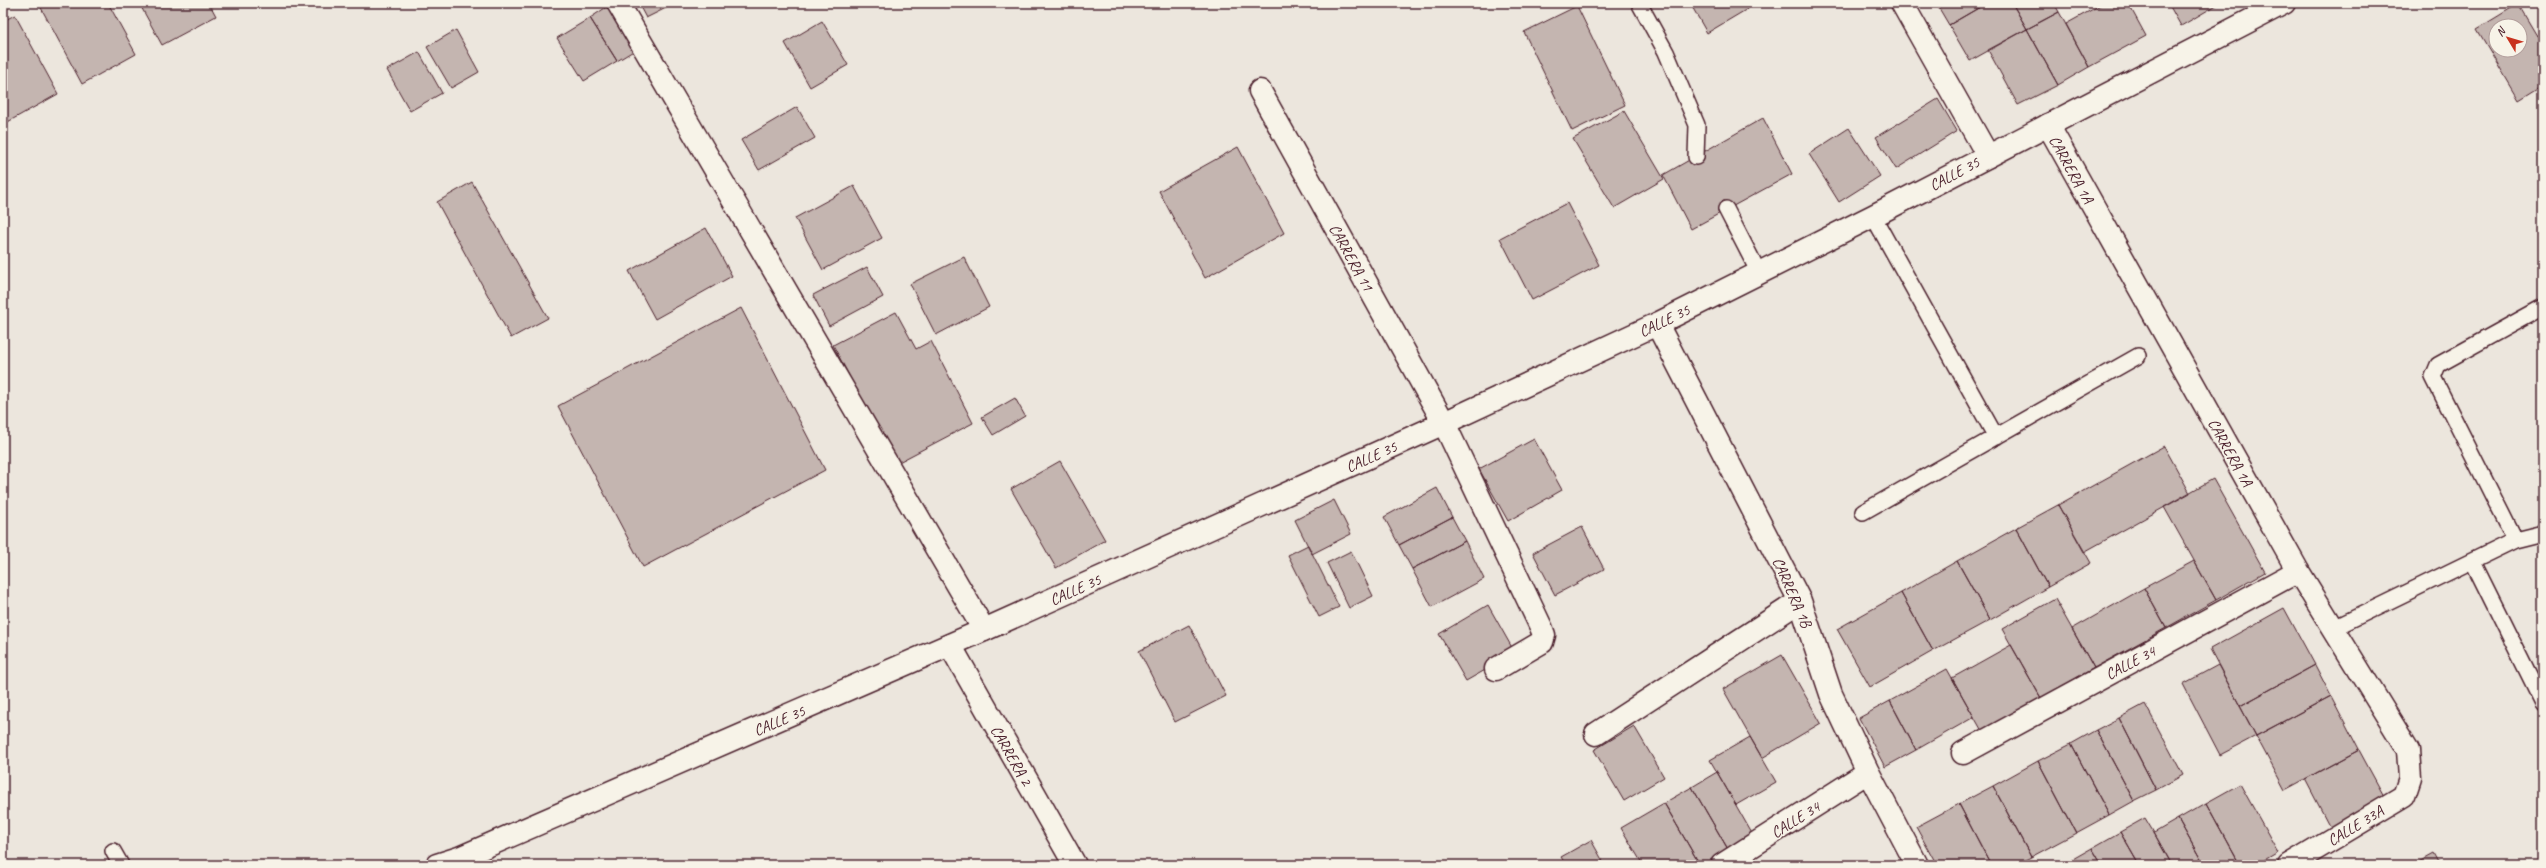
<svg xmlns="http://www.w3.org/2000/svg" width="2546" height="868" font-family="Caveat,sans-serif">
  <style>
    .building { fill: #c4b5b0; stroke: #4a1f2b; fill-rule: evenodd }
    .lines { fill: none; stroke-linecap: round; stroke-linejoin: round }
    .service-casing { stroke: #4a1f2b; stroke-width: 18 }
    .minor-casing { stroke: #4a1f2b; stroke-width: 25 }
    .tertiary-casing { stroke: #4a1f2b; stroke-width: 25 }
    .service { stroke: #f7f3e8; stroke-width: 15 }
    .minor { stroke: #f7f3e8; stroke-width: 22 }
    .tertiary { stroke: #f7f3e8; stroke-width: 22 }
    .labels { text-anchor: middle; stroke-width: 3.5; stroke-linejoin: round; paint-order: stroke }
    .street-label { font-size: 16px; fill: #4a1f2b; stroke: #f7f3e8 }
  </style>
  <rect width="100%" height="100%" fill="#ece6dd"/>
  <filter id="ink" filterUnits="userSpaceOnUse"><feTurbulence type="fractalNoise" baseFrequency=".025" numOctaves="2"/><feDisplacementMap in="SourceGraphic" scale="8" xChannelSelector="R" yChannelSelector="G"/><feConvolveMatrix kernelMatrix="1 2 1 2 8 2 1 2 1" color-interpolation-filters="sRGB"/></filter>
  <g filter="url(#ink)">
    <path class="building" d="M108 3 136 54 82 84 39 4Z
      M139 3H209L216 16 162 45Z
      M638 3H676L646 18Z
      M1690 3H1746L1749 8 1707 33Z
      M1936 3H1987L1949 25Z
      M1987 3H2012L2027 29 1970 61 1949 25Z
      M2012 3H2054L2059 12 2027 29Z
      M2104 3H2128L2146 36 2089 67 2066 24Z
      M2168 3H2220L2181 26Z
      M2518 4 2543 46V85L2519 100 2477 29ZM2496 26H2520V50H2496Z
      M608 6 635 50 617 61 590 18Z
      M1577 6 1625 105 1572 131 1524 32Z
      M2059 12 2089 67 2058 85 2027 29Z
      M15 15 58 94 4 124 3 21Z
      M590 18 617 61 584 81 557 38Z
      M822 21 848 65 810 87 785 43Z
      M2027 29 2058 85 2018 105 1988 50Z
      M456 30 479 72 451 88 427 47Z
      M419 52 442 93 410 111 387 70Z
      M1938 99 1957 131 1896 169 1876 137Z
      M797 107 815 138 759 170 741 140Z
      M1624 111 1664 179 1614 208 1573 139Z
      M1763 118 1792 174 1691 229 1663 175Z
      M1849 128 1880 176 1839 202 1809 154Z
      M1238 147 1284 233 1205 278 1159 191Z
      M472 182 548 318 511 338 437 202Z
      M854 186 882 238 823 270 795 218Z
      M1567 203 1599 265 1532 300 1500 238Z
      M706 228 732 276 655 319 629 271Z
      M964 257 989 307 936 335 910 284Z
      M867 267 883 297 829 326 813 295Z
      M741 308 825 470 643 567 558 406Z
      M896 312 916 349 931 341 973 423 895 464 833 345Z
      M1015 398 1025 416 993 435 982 417Z
      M1534 439 1562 490 1508 521 1479 469Z
      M2164 446 2190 493 2084 552 2058 505Z
      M1060 461 1105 540 1056 568 1011 489Z
      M2213 479 2265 572 2216 600 2164 507Z
      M1437 488 1452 517 1399 545 1384 517Z
      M1334 500 1351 534 1312 554 1295 520Z
      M2058 505 2091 563 2048 587 2016 528Z
      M1452 517 1465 541 1412 569 1399 545Z
      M1582 527 1604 569 1555 595 1533 553Z
      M2016 528 2048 587 1990 620 1957 561Z
      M1465 541 1484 579 1432 607 1412 569Z
      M1308 545 1339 607 1319 617 1288 555Z
      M1351 551 1373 596 1349 608 1327 563Z
      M1957 561 1990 620 1933 651 1901 593Z
      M2194 561 2216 600 2166 628 2144 588Z
      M2144 588 2166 628 2094 668 2072 629Z
      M1901 593 1933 651 1870 687 1837 629Z
      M2055 599 2094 668 2041 698 2002 629Z
      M1488 605 1515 653 1466 681 1439 634Z
      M2284 608 2315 665 2240 706 2210 649Z
      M1189 625 1226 696 1175 722 1139 651Z
      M2011 645 2041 698 1982 731 1952 678Z
      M1782 655 1821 723 1762 758 1723 689Z
      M2218 665 2256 736 2220 755 2183 684Z
      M2315 665 2331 696 2256 736 2240 706Z
      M1947 669 1974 717 1916 750 1890 701Z
      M2331 696 2359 750 2285 790 2256 736Z
      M1890 701 1916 750 1885 767 1859 718Z
      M2145 704 2183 775 2156 790 2119 718Z
      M2119 718 2156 790 2134 801 2096 730Z
      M1634 726 1664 777 1624 801 1594 750Z
      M2096 730 2134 801 2109 815 2071 744Z
      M1750 737 1776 782 1736 805 1710 760Z
      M2071 744 2109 815 2076 833 2038 761Z
      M2359 750 2385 798 2330 827 2305 779Z
      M2038 761 2076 833 2031 857 1993 786Z
      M1717 772 1754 837 1729 851 1692 787Z
      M2240 784 2278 852 2256 865H2240L2206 803Z
      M1993 786 2031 857 2015 865H1991L1959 804Z
      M1692 787 1729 851 1704 865H1700L1664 803Z
      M1664 803 1700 865H1643L1621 828Z
      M2206 803 2240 865H2204L2178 819Z
      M1959 804 1991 865H1937L1916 827Z
      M2145 818 2154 833 2172 865H2139L2120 832Z
      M2178 819 2204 865H2172L2154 833Z
      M2120 832 2139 865H2102L2092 848Z
      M1591 840 1605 865H1566L1561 857Z
      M2092 848 2102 865H2073L2071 860Z
      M2433 854 2439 865H2413Z"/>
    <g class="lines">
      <g class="service-casing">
        <path id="service" d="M1639 3 1666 52 1697 125 1696 157
          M1726 209 1759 273
          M1873 216 1996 437
          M1863 512 2138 356
          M2515 540 2433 377 2438 365 2543 307
          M2473 562 2543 703
          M2332 629 2515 540 2543 533
          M113 851 121 865"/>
      </g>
      <g class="minor-casing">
        <path id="minor" d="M618 3 984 630
          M1902 3 1988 156
          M1260 91 1444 423 1541 627 1544 635 1542 642 1496 669
          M2048 125 2298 571 2408 750 2410 778 2404 796 2289 865
          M1657 324 1800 601 1831 694 1868 772 1917 865
          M950 645 1075 865
          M1596 734 1800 601
          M1963 753 2298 571
          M1722 865 1868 772"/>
      </g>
      <g class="tertiary-casing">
        <path id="tertiary" d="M437 865 459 858 984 630 1444 423 1657 324 1873 216 2284 3"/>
      </g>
      <use href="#service" class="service"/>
      <use href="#minor" class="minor"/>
      <use href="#tertiary" class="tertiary"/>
    </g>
  </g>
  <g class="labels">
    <g class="street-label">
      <text transform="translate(2072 169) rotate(61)" y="6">CARRERA 1A</text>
      <text transform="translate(1954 173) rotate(-28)" y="6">CALLE 35</text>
      <text transform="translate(1352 257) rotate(61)" y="6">CARRERA 11</text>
      <text transform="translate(1664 320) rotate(-26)" y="6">CALLE 35</text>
      <text transform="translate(2231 452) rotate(61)" y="6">CARRERA 1A</text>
      <text transform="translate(1371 456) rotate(-24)" y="6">CALLE 35</text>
      <text transform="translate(1075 589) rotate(-24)" y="6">CALLE 35</text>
      <text transform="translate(1793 592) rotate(66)" y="6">CARRERA 1B</text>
      <text transform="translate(2130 662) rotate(-28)" y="6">CALLE 34</text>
      <text transform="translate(779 720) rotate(-23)" y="6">CALLE 35</text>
      <text transform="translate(1012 755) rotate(60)" y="6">CARRERA 2</text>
      <text transform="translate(1795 819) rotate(-32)" y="6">CALLE 34</text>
      <text transform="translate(2355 825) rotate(-31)" y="6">CALLE 33A</text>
    </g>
  </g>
  <rect width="2546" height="868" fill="none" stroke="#f7f3e8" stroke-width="16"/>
  <rect x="8" y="8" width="2530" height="852" fill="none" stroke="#4a1f2b" stroke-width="1.5" filter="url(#ink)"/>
  <g transform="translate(2508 38) rotate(308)"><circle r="19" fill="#f7f3e8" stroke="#b29e9c"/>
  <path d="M0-3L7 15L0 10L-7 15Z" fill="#c8321e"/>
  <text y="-6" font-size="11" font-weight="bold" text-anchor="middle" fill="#4a1f2b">N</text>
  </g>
</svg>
